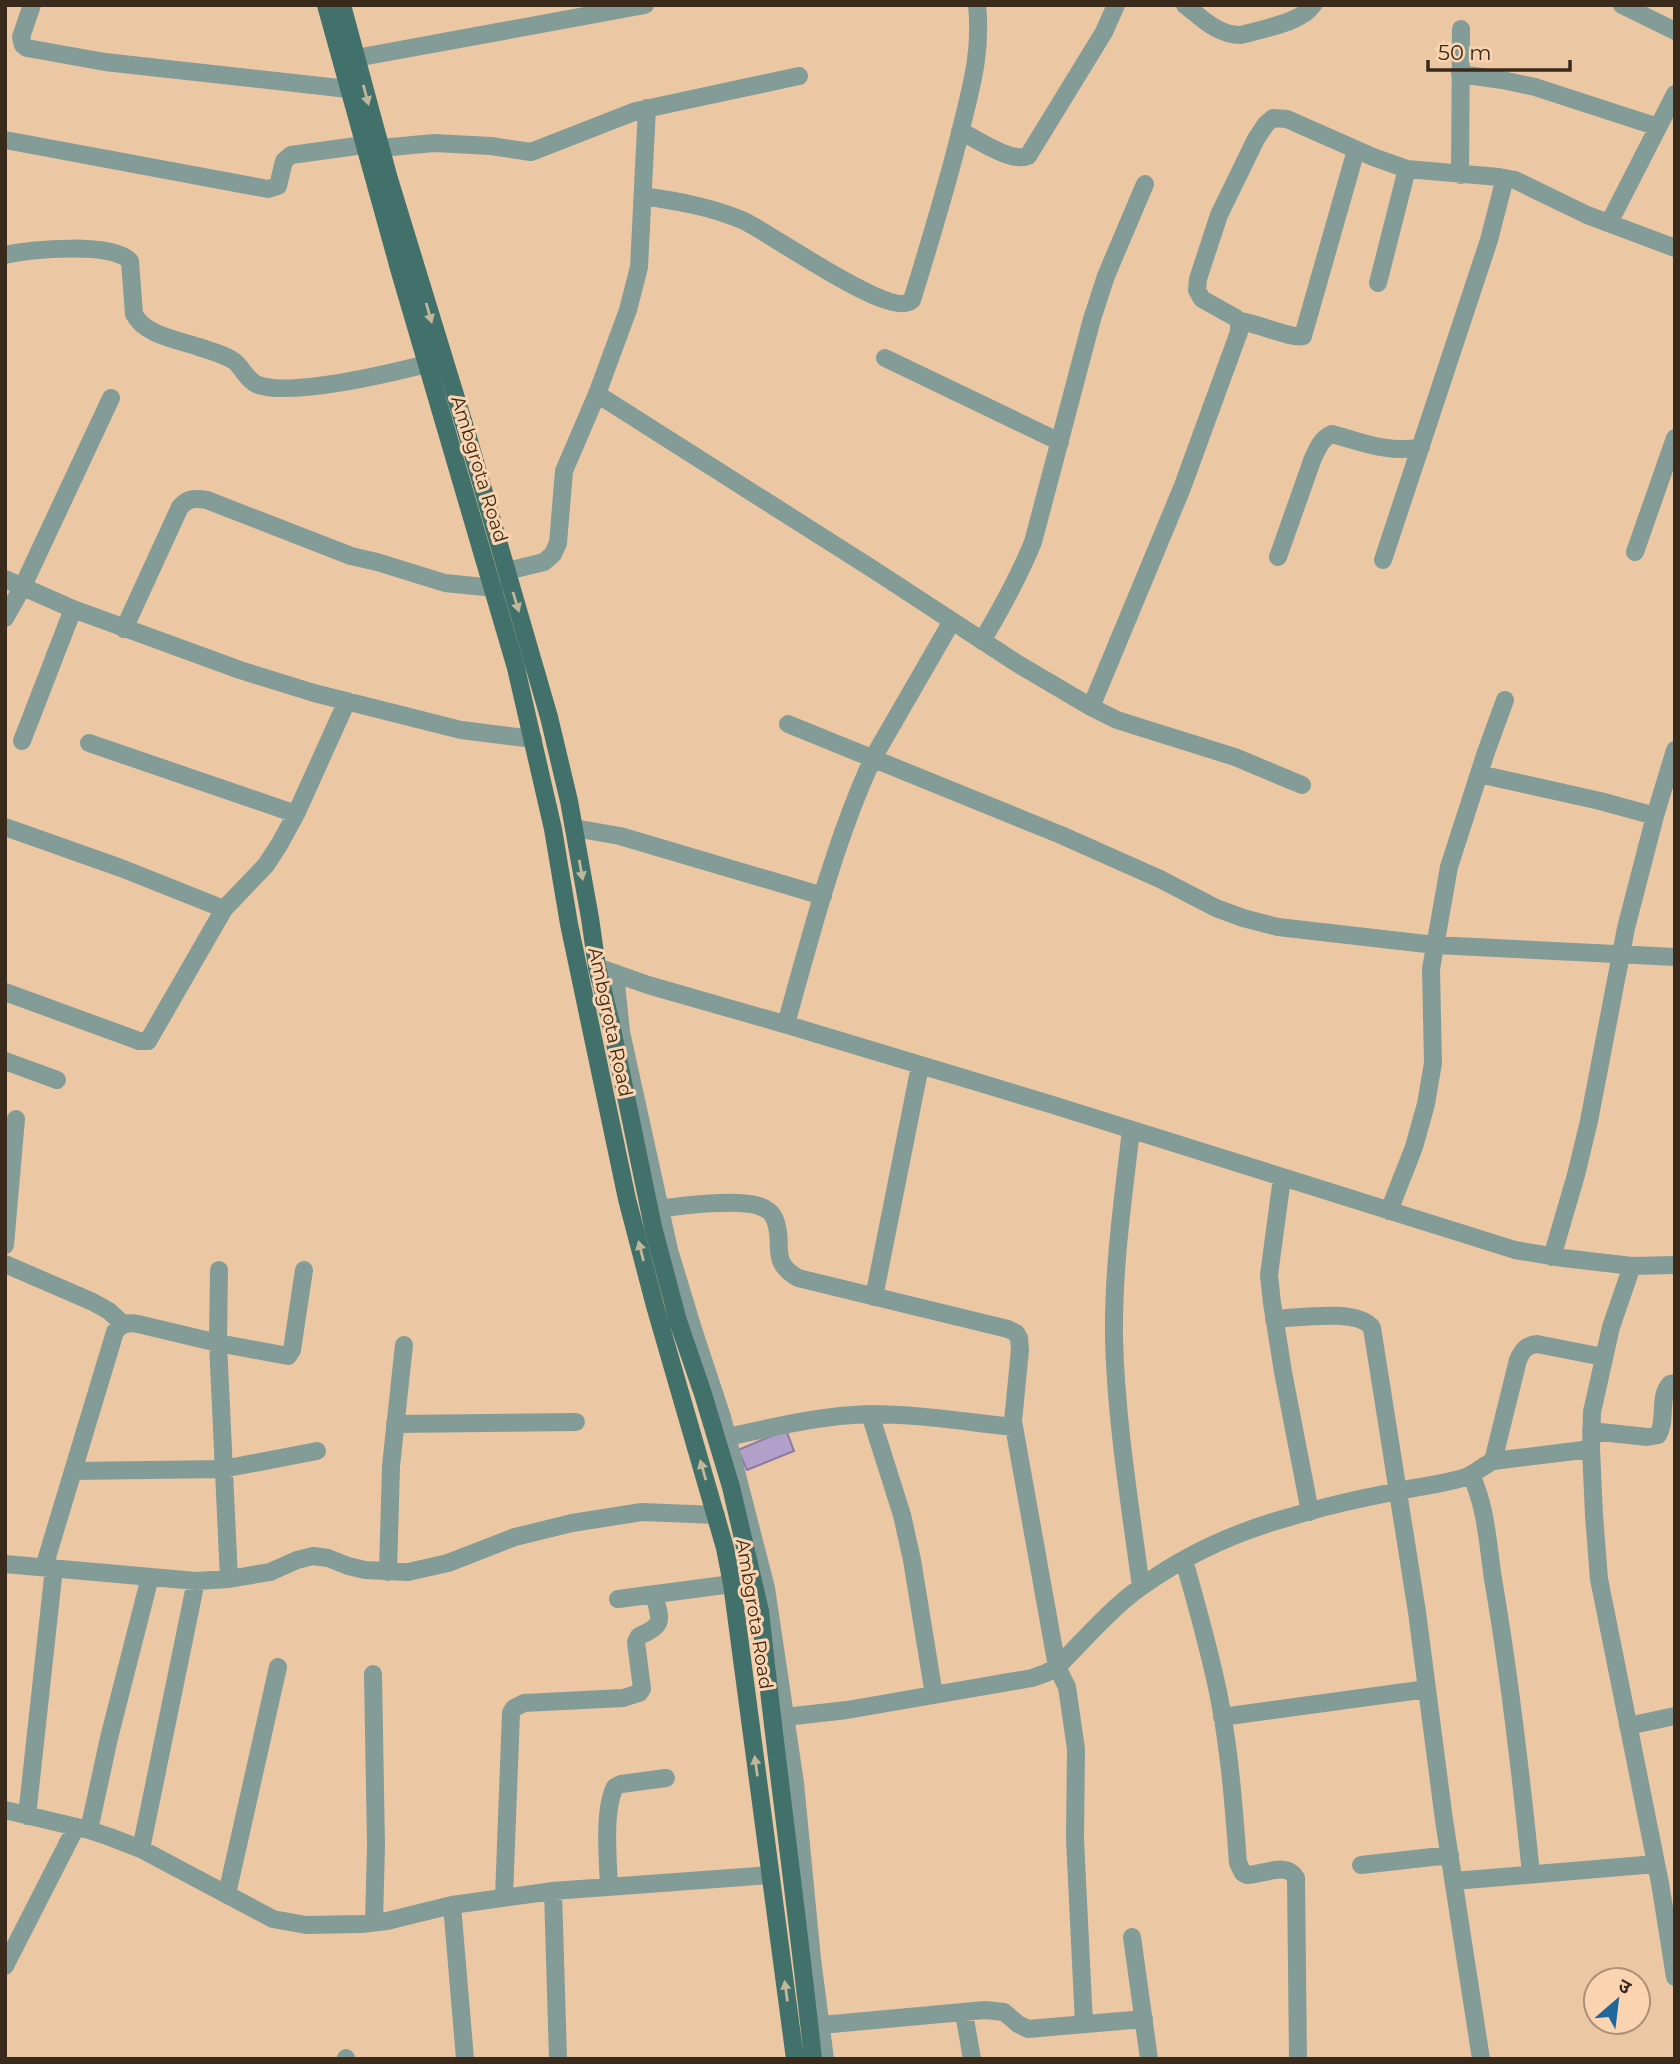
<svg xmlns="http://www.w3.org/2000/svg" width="1680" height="2064" font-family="Montserrat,'Noto Sans Devanagari',sans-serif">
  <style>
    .building { fill: #b2a0ca; stroke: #8c7aa3; stroke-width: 2 }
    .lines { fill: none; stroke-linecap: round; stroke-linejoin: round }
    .minor { stroke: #839c98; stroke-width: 18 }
    .primary { stroke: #41716a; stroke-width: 18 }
    .oneway { fill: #c2b69b }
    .labels { text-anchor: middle; stroke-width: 6; stroke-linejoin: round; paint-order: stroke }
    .street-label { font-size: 19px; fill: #392a1c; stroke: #fad4b0 }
  </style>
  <rect width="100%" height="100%" fill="#ecc7a4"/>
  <path class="building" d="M786 1430 794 1451 747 1470 738 1450Z"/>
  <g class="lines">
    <path class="minor" d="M32 5 21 37 23 45 27 48 105 62 348 89
      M1185 5C1202 18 1217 35 1241 35 1261 29 1301 23 1313 5
      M1622 5 1675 31
      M356 58 645 5
      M1460 74 1502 80 1535 87 1658 127
      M960 131C977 139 1011 163 1028 156L1104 32 1116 5
      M5 140 268 189 278 186 284 161 291 155 364 145
      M381 148 434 143 491 146 531 152 636 111 799 76
      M1460 175 1461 29
      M643 196C677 201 711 207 742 220 770 232 891 321 912 300 929 245 946 190 960 133 971 88 982 52 977 5
      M1609 223 1675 94
      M5 255C32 249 111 242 130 261L134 314C144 335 178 340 199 347 210 351 224 354 234 361 243 368 246 379 256 384 288 398 391 373 427 364
      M1378 283 1407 169
      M1239 321C1257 323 1291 339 1303 336L1356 150
      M885 358 1060 442
      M597 394 871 568 1018 664 1091 707 1117 720 1235 757 1302 785
      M1635 552 1675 438
      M1278 557 1313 458C1318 448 1321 439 1332 434 1362 442 1390 454 1421 447
      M1383 560 1489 240 1505 178
      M507 571 544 562 553 554 558 543 564 471 597 394 628 310 639 267 647 108
      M5 579 73 609 240 670 314 693 461 730 533 739
      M5 618 23 586 111 398
      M124 629 180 507C188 498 195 498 207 500L351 556 377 562 445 583 494 588
      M982 641C1001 609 1019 577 1033 542L1092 319 1106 276 1145 184
      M1091 707 1182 488 1239 332V321L1236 318 1202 299 1197 290 1198 279 1219 215 1256 139 1266 124 1273 118 1287 119 1373 157 1407 169 1499 177 1515 180 1587 215 1675 248
      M788 724 1061 835 1160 879 1216 908 1243 918 1278 927 1435 945 1675 957
      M22 741 73 609
      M89 743 296 814
      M1479 774 1600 801 1655 816
      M5 827 121 868 224 909
      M574 828 620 836 823 896
      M597 967 648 985 791 1026 1053 1105 1515 1250 1563 1258 1632 1266 1675 1265
      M615 973 621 1032 669 1250 693 1329 722 1417 766 1588 795 1783 812 1959 825 2059
      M5 992 131 1038 139 1041H148L224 909 266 865 279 845 296 814 347 701
      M786 1024C811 935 834 843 873 758L952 621
      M5 1061 57 1080
      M1131 1130C1123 1199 1113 1268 1114 1338 1116 1421 1130 1505 1141 1587
      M1282 1178 1269 1275 1272 1303 1283 1372 1310 1512
      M660 1209C683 1205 737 1199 759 1206 766 1208 773 1213 775 1220 785 1244 768 1261 798 1278L1008 1329 1016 1333 1019 1338 1020 1350 1013 1421 1057 1667 1067 1687 1076 1749 1075 1839 1084 2024
      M1389 1211 1414 1147 1426 1104 1433 1063 1431 969 1449 867 1486 752 1505 700
      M5 1245 16 1119
      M1552 1257 1576 1175 1589 1121 1626 928 1655 816 1675 750
      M5 1264 93 1302 109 1311 123 1324
      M1632 1266 1611 1327 1592 1412 1591 1449 1594 1515 1599 1579 1660 1883 1675 1977
      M219 1270 218 1343 229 1579
      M874 1297 920 1066
      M1274 1319C1297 1318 1359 1308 1372 1328L1417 1612 1444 1820 1481 2059
      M870 1414 902 1515 912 1560 934 1695
      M395 1424 576 1422
      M1591 1431 1647 1437 1658 1435C1667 1420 1658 1397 1670 1384L1675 1383
      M728 1437C774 1427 823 1415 870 1414 918 1414 966 1422 1014 1427
      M1493 1461 1518 1360C1522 1351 1526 1345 1537 1344L1603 1357
      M73 1471 223 1469 317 1451
      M1471 1475C1486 1506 1488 1545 1493 1579 1510 1677 1521 1775 1531 1874
      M1184 1560C1197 1607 1211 1654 1220 1702 1230 1755 1234 1809 1238 1863L1243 1873 1247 1875C1263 1875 1287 1861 1296 1878L1298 2059
      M5 1564 196 1581 229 1579 270 1572 297 1560 313 1556 328 1558 348 1566 365 1570 408 1572 448 1563 515 1537 572 1523 642 1512 716 1515
      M44 1567 115 1332C121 1324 127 1322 138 1324L218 1343 288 1356 292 1350 304 1270
      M388 1572 391 1466 404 1345
      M618 1599 732 1584
      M373 1674 376 1846 374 1922
      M785 1717 847 1710 1032 1678 1046 1673 1057 1667C1084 1640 1110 1609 1141 1587 1185 1555 1238 1531 1290 1517 1325 1506 1362 1498 1399 1491 1422 1486 1444 1484 1466 1477 1476 1473 1484 1465 1493 1461L1591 1449
      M1222 1717 1427 1689
      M1628 1726 1675 1716
      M5 1810 89 1830 110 1837 141 1849 273 1919 306 1925 361 1924 387 1921 452 1905 553 1891 770 1875
      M27 1816 54 1568
      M89 1830 109 1738 150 1577
      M141 1849 196 1581
      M1361 1865 1450 1855
      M1454 1881 1656 1864
      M609 1887C608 1860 603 1810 615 1787L621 1784 666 1778
      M553 1891 558 2059
      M227 1894 278 1667
      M504 1897 511 1713 514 1708 524 1703 623 1698 639 1693 642 1689 636 1642 639 1636C666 1625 660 1619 654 1594
      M452 1905 465 2059
      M1132 1937 1149 2059
      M5 1966 76 1827
      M964 2013 972 2059
      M821 2025 985 2010 1004 2012 1018 2024 1028 2029 1144 2019
      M346 2058V2059"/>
    <path class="primary" d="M326 5 400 272 516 668 553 829 569 924 627 1199 655 1306 725 1548 732 1584 795 2059
      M342 5 389 179 467 434 549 717 569 801 590 918 597 967 611 1024 653 1227 678 1321 703 1394 731 1487 760 1611C776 1761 797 1909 813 2059"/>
  </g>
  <defs><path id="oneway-solid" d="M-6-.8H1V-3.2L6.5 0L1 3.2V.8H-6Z" transform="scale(1.75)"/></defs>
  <g class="oneway">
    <use href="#oneway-solid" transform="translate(366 95) rotate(75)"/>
    <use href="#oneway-solid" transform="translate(429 313) rotate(74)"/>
    <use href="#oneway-solid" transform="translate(516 602) rotate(73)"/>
    <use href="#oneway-solid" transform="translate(581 870) rotate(80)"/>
    <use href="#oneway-solid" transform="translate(641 1251) rotate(-104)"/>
    <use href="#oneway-solid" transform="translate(703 1470) rotate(-106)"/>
    <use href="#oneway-solid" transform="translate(756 1766) rotate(-98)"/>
    <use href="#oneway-solid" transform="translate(786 1991) rotate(-98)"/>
  </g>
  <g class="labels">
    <g class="street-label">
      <text transform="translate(480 469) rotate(73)" y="7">Ambgrota Road</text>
      <text transform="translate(611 1022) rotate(78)" y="7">Ambgrota Road</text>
      <text transform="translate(755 1614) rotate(81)" y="7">Ambgrota Road</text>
    </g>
  </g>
  <rect width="1680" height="2064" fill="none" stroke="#392a1c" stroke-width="14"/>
  <g transform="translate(1617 2001) rotate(28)"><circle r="33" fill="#fad4b0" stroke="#ad9075" stroke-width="2"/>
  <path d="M0-5L12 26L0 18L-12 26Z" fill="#20689c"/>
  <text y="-10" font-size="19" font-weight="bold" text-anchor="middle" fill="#392a1c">उ</text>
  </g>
  <path d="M1428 60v10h142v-10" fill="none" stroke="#392a1c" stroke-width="3.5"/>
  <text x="1438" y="60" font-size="21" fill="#392a1c" stroke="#fad4b0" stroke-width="5" paint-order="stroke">50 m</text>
</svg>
